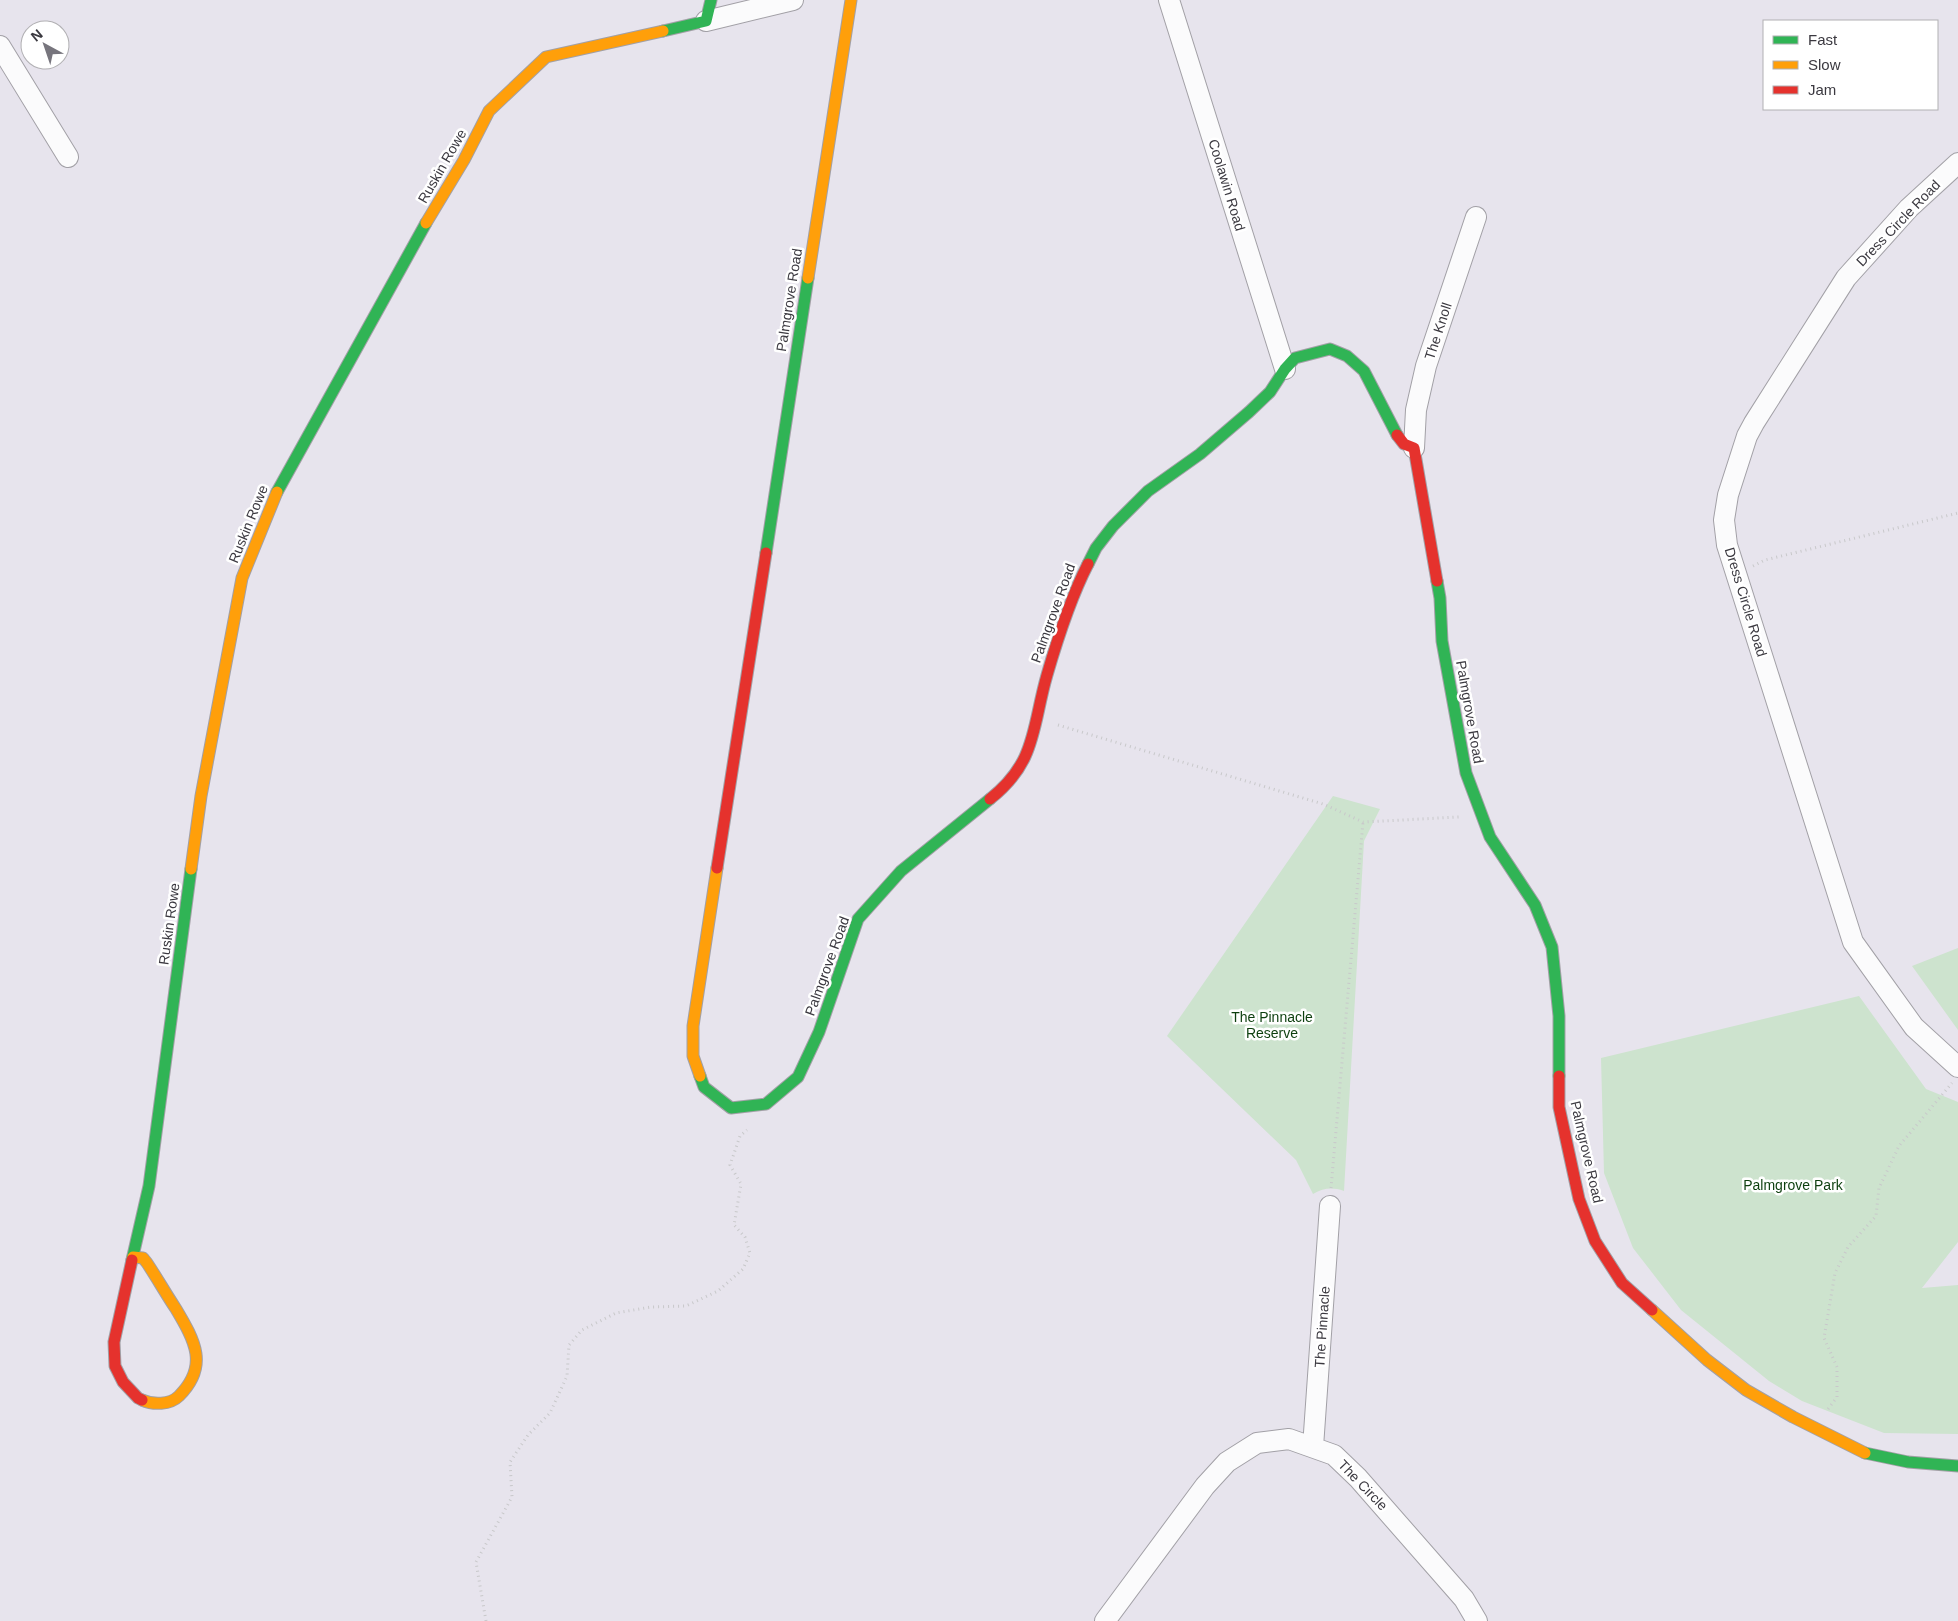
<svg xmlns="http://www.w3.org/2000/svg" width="1958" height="1621" font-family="Arial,sans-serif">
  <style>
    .green { fill: #cde3ce }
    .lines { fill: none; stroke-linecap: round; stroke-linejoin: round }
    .street-casing { stroke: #a2a0a6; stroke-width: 22 }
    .fast-casing { stroke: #a2a0a6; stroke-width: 13 }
    .slow-casing { stroke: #a2a0a6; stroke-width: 13 }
    .jam-casing { stroke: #a2a0a6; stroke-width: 13 }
    .path { stroke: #c8c8ca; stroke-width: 3; stroke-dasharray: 1 4; stroke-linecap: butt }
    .street { stroke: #fbfbfc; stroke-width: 20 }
    .fast { stroke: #30b455; stroke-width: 11 }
    .slow { stroke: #ff9f0a; stroke-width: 11 }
    .jam { stroke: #e5322d; stroke-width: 11 }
    .labels { text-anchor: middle; stroke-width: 5; stroke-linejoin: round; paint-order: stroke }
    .street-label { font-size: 14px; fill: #3b3940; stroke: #fff }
    .park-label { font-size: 14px; fill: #0d3f0e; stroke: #fff }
  </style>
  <rect width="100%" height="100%" fill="#e7e4ed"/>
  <path class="green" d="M1333 796 1380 809 1364 841 1344 1191C1332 1187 1324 1188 1313 1194L1296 1160 1167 1036Z
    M1958 948V1030L1912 966Z
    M1859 996 1926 1089 1958 1102V1242L1922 1288 1958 1285V1434L1884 1433 1802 1401 1769 1381 1681 1310 1633 1248 1604 1173 1601 1058Z"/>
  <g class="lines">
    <g class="street-casing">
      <path id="street" d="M1169 0 1285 369
        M706 21 793 0
        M0 46 68 157
        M1958 163 1909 208 1846 278 1754 423 1747 436 1728 495 1724 520 1727 545 1853 942 1914 1027 1958 1067
        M1414 448 1416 410 1426 366 1476 217
        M1313 1447 1330 1206
        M1105 1621 1205 1486 1227 1462 1257 1443 1289 1439 1334 1455 1358 1478 1464 1599 1477 1621"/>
    </g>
    <g class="fast-casing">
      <path id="fast" d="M663 31 706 21 711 0
        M277 492 426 223
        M766 553 808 278
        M1088 564 1096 548 1113 526 1148 491 1200 454 1249 412 1270 392 1285 369 1295 358 1330 349 1347 356 1364 371 1397 435
        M1437 581 1440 598 1442 641 1466 773 1490 837 1535 905 1552 947 1559 1016V1076
        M700 1076 704 1087 731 1108 766 1104 798 1077 819 1032 858 919 901 871 990 799
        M132 1260 149 1186 191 869
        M1865 1453 1908 1462 1958 1466"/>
    </g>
    <g class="slow-casing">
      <path id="slow" d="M426 223 464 160 489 111 546 57 663 31
        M808 278 851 0
        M191 869 201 796 242 578 277 492
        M700 1076 693 1056V1026L717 868
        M133 1257 143 1258 147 1263C157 1278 166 1294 176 1309 195 1341 209 1366 179 1396 170 1405 153 1405 142 1400
        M1652 1310 1707 1360 1746 1390 1793 1417 1865 1453"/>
    </g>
    <g class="jam-casing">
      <path id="jam" d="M1397 435 1404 444 1414 448 1437 581
        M990 799C1037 762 1032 727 1047 675 1058 637 1070 599 1088 564
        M717 868 766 553
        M1559 1076V1107L1579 1199 1595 1241 1622 1283 1652 1310
        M132 1260 114 1342 115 1366 123 1382 138 1398 142 1400"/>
    </g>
    <path class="path" d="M1753 566 1765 560 1958 513
      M1058 725 1323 804 1363 822 1459 817
      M1331 1188 1363 822
      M1828 1409 1837 1397V1367L1824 1338 1835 1273 1848 1247 1876 1216 1879 1188 1899 1146 1952 1083
      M486 1621 476 1562 512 1497 510 1462 528 1435 550 1413 567 1376 569 1345 582 1330 616 1313 651 1307 686 1306 718 1291 743 1269 750 1253 745 1237 734 1225 741 1184 730 1165 740 1136 747 1130"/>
    <use href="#street" class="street"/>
    <use href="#fast" class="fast"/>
    <use href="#slow" class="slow"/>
    <use href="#jam" class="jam"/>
  </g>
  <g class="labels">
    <g class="street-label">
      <text transform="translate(442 166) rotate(-60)" y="5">Ruskin Rowe</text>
      <text transform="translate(1227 185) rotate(73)" y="5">Coolawin Road</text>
      <text transform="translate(1898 223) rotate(-46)" y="5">Dress Circle Road</text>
      <text transform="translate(789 300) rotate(-81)" y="5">Palmgrove Road</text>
      <text transform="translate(1438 331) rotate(-72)" y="5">The Knoll</text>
      <text transform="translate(248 524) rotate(-68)" y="5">Ruskin Rowe</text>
      <text transform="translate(1746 602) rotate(73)" y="5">Dress Circle Road</text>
      <text transform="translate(1053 613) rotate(-70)" y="5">Palmgrove Road</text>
      <text transform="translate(1470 712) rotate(80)" y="5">Palmgrove Road</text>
      <text transform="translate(169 924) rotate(-82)" y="5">Ruskin Rowe</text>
      <text transform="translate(827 966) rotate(-70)" y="5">Palmgrove Road</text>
      <text transform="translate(1587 1152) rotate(77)" y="5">Palmgrove Road</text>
      <text transform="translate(1322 1327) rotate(-86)" y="5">The Pinnacle</text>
      <text transform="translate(1363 1485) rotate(46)" y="5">The Circle</text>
    </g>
    <g class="park-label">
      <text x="1272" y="1022">The Pinnacle<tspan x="1272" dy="16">Reserve</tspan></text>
      <text x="1793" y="1190">Palmgrove Park</text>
    </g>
  </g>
  <rect x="1763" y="20" width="175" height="90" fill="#ffffff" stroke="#b1b0b3"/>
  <rect x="1773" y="36" width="25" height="8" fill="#30b455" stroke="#b1b0b3"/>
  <text x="1808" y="45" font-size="15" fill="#3b3940">Fast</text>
  <rect x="1773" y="61" width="25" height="8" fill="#ff9f0a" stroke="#b1b0b3"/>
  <text x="1808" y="70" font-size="15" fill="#3b3940">Slow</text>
  <rect x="1773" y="86" width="25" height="8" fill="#e5322d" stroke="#b1b0b3"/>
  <text x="1808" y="95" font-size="15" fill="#3b3940">Jam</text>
  <g transform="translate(45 45) rotate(320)"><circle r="24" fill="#ffffff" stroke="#b1b0b3"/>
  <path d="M0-4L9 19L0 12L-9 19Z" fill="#77757d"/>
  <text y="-8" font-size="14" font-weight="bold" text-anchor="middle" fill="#3b3940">N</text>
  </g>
</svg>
